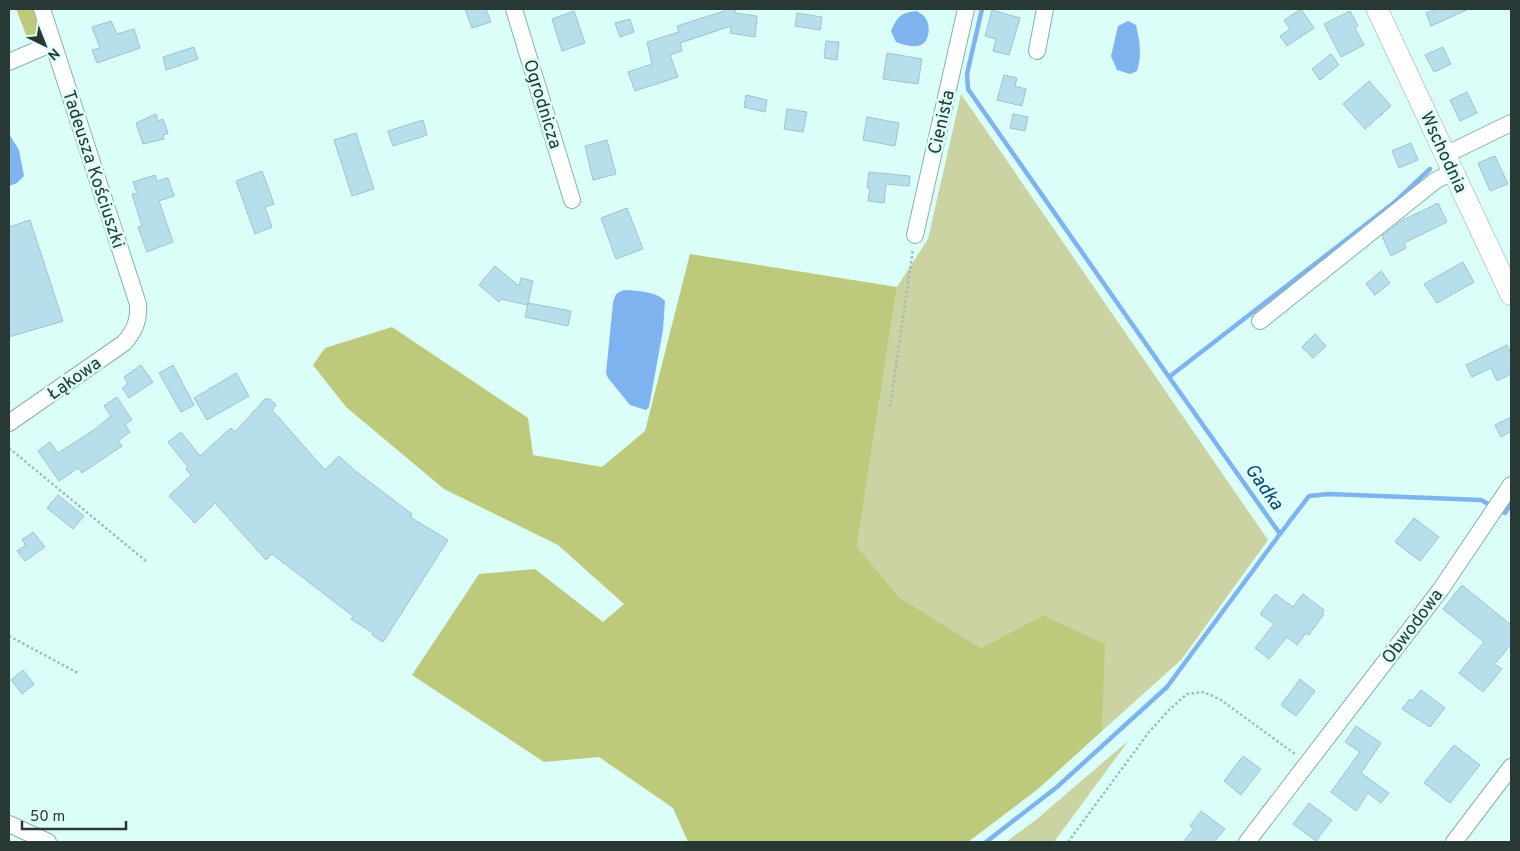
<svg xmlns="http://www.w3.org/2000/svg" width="1520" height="851" font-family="Overpass,sans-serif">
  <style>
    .green { fill: #cad3a1 }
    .forest { fill: #beca7b }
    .water { fill: #7fb3ef }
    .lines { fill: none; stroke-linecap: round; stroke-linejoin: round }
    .stream { stroke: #7fb3ef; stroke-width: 4.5 }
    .building { fill: #b7deeb; stroke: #9dc4d0 }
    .minor-casing { stroke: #88b1ab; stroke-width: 18 }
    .tertiary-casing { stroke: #88b1ab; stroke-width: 22 }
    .path { stroke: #a0bdb8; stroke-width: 2.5; stroke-dasharray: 2.5 2.5; stroke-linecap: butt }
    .minor { stroke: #fff; stroke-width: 16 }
    .tertiary { stroke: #fff; stroke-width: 21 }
    .labels { text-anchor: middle; stroke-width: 5; stroke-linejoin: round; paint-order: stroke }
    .street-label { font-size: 18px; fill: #273835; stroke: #dbfef8 }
    .water-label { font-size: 19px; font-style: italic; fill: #0f457b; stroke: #dbfef8 }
  </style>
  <rect width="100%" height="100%" fill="#dbfef8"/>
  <path class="green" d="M961 94 1268 540 1181 660 1102 731 1104 644 1043 615 981 648 899 597 857 546 897 287 928 239Z
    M1129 740 1054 842H1006L1037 819Z"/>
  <path class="forest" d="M16 9H34L44 37 29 42Z
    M690 254 897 287 857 546 899 597 981 648 1043 615 1105 644 1102 731 1038 789 968 842H688L673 808 599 757 544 762 412 675 479 574 535 569 603 622 624 604 558 545 444 489 346 407 313 365 325 348 392 327 528 418 533 455 602 467 645 431Z"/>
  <path class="water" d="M917 11C919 13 922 14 924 16 932 24 930 45 917 46 909 47 903 44 896 42L891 31C898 16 900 13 917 11Z
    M1128 21 1136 25C1140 42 1142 55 1137 71L1130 74 1117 70 1111 56 1118 26Z
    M9 134 19 150 24 176 17 183 9 186Z
    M625 290C637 291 656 291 665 301L663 330 649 407 646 410 630 405 608 378 606 373 613 303C615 295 616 292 625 290Z"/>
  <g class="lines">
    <path class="stream" d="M982 9 967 74 968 89 1169 377
      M1280 534 1309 496 1329 494 1481 500 1505 513 1511 504
      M986 842 1057 787 1167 687 1280 534 1169 377 1395 202 1430 169"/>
  </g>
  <path class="building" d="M465 9H486L491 22 472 28Z
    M724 9H736L735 13 757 16 755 37 730 33 731 26 680 43 682 51 670 55 678 77 635 91 628 72 652 64 647 42 679 32 677 26 724 11Z
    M1301 9 1314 28 1287 46 1280 36 1290 29 1284 20Z
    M1436 9H1469L1431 26 1426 13Z
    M992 10 1020 18 1009 55 993 51 996 39 985 36Z
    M574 11 585 43 562 51 552 19Z
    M1350 11 1358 26 1355 28 1364 45 1341 57 1324 24Z
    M797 13 822 17 820 30 795 26Z
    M630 19 634 32 620 37 615 23Z
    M111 21 117 34 134 29 140 48 97 63 92 50 100 48 92 27Z
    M826 41 839 42 837 60 824 58Z
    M194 47 198 59 166 70 163 57Z
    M1443 47 1451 64 1434 72 1425 55Z
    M887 53 922 59 918 84 883 79Z
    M1331 54 1339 65 1320 80 1312 69Z
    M1004 75 1017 78 1015 86 1026 89 1022 106 997 100Z
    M1369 81 1391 106 1365 129 1343 104Z
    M1467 92 1477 113 1460 121 1450 100Z
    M746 95 767 100 765 112 744 107Z
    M787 109 807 112 803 132 784 129Z
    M156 114 158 121 163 119 168 133 163 135 164 139 143 144 136 123Z
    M1013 114 1028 117 1025 131 1010 128Z
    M867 117 899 123 895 146 863 140Z
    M423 120 427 135 393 146 388 131Z
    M356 133 374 189 352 196 334 140Z
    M607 140 616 174 593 180 585 146Z
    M1411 143 1418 160 1399 168 1392 151Z
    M1495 156 1508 184 1490 191 1478 163Z
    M262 171 274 204 265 207 272 227 255 234 236 181Z
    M869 172 910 176 909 186 886 184 884 203 868 201 870 188H867Z
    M155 175 157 181 168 178 174 196 159 201 173 242 147 252 138 227 142 226 132 194 137 193 133 182Z
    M1438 203 1447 222 1404 243 1406 248 1391 256 1382 236 1401 221 1417 213 1418 215V213Z
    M627 208 643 249 616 259 601 218Z
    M30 220 63 321 9 337V227Z
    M1463 262 1474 282 1437 303 1424 284Z
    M495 266 519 286 521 278 533 281 528 303 571 311 568 326 525 317 528 303 527 305 501 299 499 302 479 285Z
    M1381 271 1390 283 1375 295 1366 284Z
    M1315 334 1326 346 1313 358 1302 347Z
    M1507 345 1511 354V374L1497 381 1491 368 1472 377 1466 365Z
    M141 365 153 382 129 398 122 388 128 384 124 377Z
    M173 365 194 405 181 412 159 373Z
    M236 373 249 396 207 420 194 398Z
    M117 397 132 420 125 425 130 432 118 441 122 446 82 473 78 468 59 481 38 451 50 442 58 453 94 430 111 416 104 406Z
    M265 399H270L276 405 272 410 325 470 339 456 354 470 412 514 410 517 448 540 383 642 372 635 373 633 351 619 353 616 272 554 266 560 215 503 195 523 169 496 191 475 186 469 188 467 168 442 181 432 200 456 231 428 235 432Z
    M1511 417V431L1501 437 1495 425Z
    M58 495 84 516 73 529 47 508Z
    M1414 518 1439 537 1420 561 1395 542Z
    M33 532 45 547 25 561 17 551 26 545 22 540Z
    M1462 585 1511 625V644L1495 664 1502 669 1483 692 1459 673 1484 642 1443 609Z
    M1275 594 1293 607 1303 594 1324 610 1322 613 1324 614 1309 635 1306 633 1297 645 1287 637 1269 659 1255 648 1274 624 1260 614Z
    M23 670 34 684 22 694 11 680Z
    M1300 679 1315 691 1296 716 1281 705Z
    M1421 690 1445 708 1430 727 1402 709 1410 699 1412 701Z
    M1356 726 1381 743 1361 773 1389 793 1381 803 1368 793 1356 811 1331 792 1360 752 1345 742Z
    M1454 745 1480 765 1450 803 1424 783Z
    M1243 756 1261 769 1241 795 1224 781Z
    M1309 803 1332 820 1316 841 1293 824Z
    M1201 811 1225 829 1214 842H1183L1194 829 1190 826Z"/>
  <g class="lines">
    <g class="minor-casing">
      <path id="minor" d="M514 9 572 200
        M1037 51 1045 9
        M9 62 53 43
        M1445 155 1511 123
        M915 235 966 9
        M1260 321 1435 181 1453 171
        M9 423 124 343C135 331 139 320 138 304L42 9
        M9 824 48 842
        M1247 842 1441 589 1511 485
        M1454 842 1511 767"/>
    </g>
    <g class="tertiary-casing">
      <path id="tertiary" d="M1377 9 1511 295"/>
    </g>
    <path class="path" d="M890 407 913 249
      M9 448 147 562
      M9 636 78 673
      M1068 842 1149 732 1169 710 1187 694 1204 692 1221 700 1295 754"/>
    <use href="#minor" class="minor"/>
    <use href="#tertiary" class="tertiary"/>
  </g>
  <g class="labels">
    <g class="street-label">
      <text transform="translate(543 104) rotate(73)" y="6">Ogrodnicza</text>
      <text transform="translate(941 122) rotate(-77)" y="6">Cienista</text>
      <text transform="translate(1444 152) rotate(65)" y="6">Wschodnia</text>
      <text transform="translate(94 169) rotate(72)" y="6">Tadeusza Kościuszki</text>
      <text transform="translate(74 378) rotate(-35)" y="6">Łąkowa</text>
      <text transform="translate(1412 626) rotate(-53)" y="6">Obwodowa</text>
    </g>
    <g class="water-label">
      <text transform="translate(1265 486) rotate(55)" y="7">Gadka</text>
    </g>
  </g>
  <rect width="1520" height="851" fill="none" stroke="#273835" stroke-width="20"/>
  <g transform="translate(45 45) rotate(137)" stroke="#dbfef8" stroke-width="4" paint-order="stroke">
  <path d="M0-4L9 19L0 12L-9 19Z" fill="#273835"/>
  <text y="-8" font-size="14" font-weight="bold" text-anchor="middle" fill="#273835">N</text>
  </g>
  <path d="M22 821v8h104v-8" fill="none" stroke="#273835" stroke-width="2.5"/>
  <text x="30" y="821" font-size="15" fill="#273835" stroke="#dbfef8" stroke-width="4" paint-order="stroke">50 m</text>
</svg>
